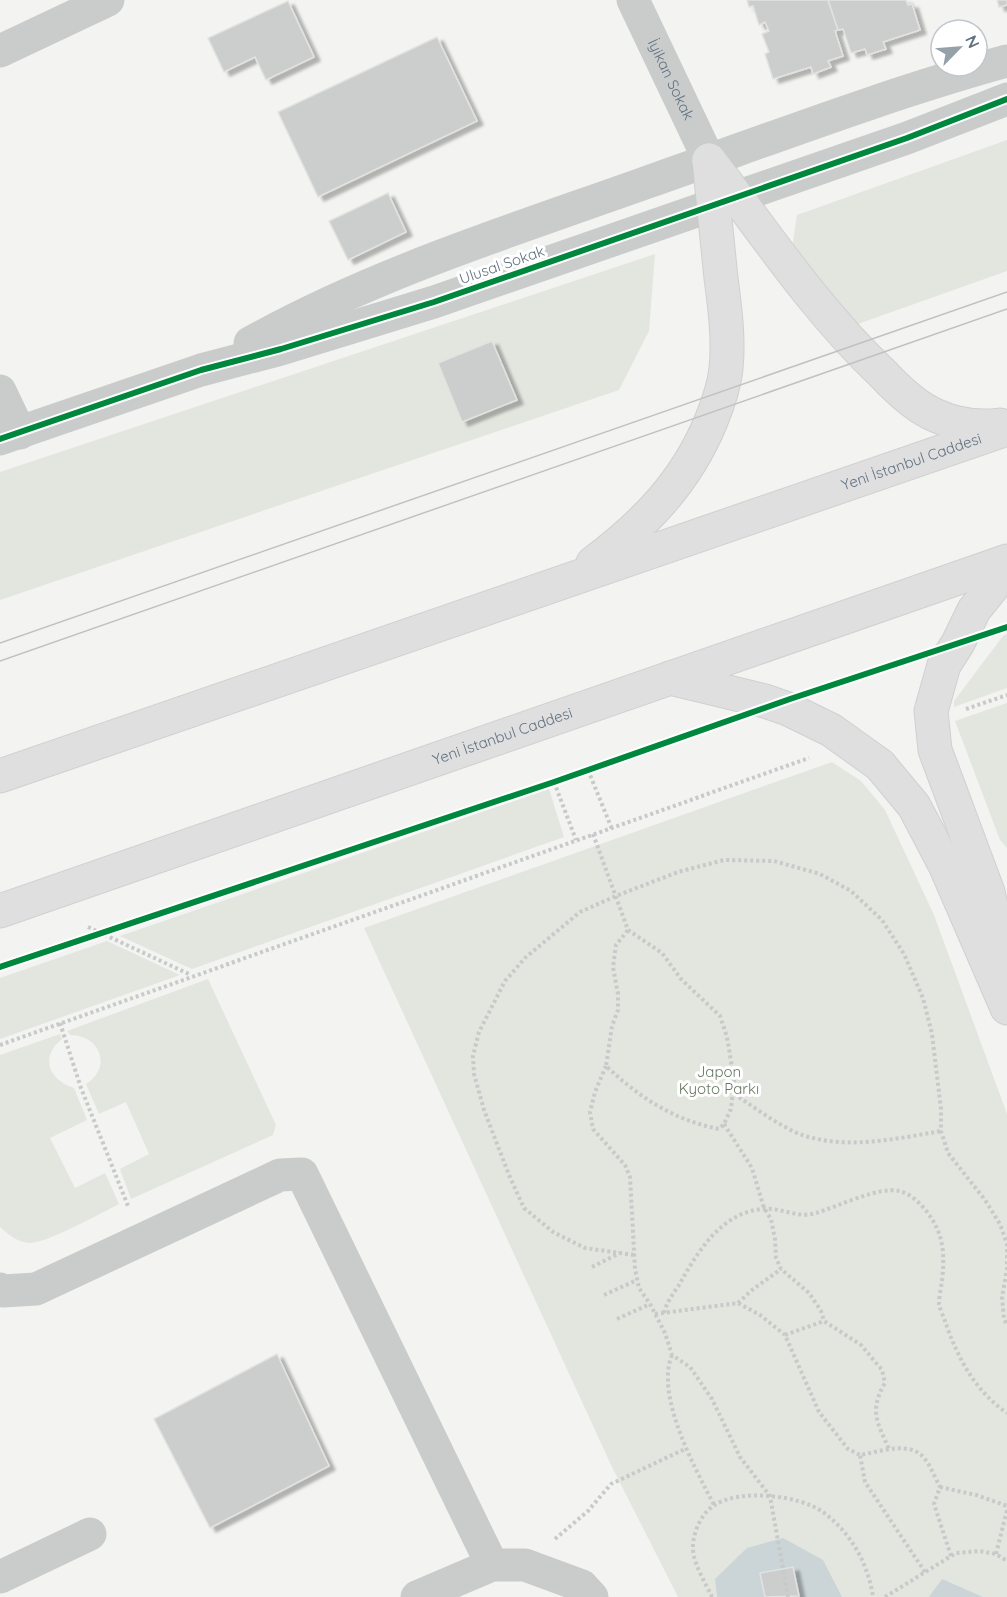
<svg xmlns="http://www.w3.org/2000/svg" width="1007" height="1597" font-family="Quicksand,sans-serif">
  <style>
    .green { fill: #e2e6df }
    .water { fill: #cbd4d6 }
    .building { fill: #cccece; stroke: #e2e2e1; stroke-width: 1.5; filter: url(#shadow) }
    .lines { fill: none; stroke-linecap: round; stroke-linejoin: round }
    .highway-casing { stroke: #cfd0d0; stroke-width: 35 }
    .path { stroke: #c8c9c9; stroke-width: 4; stroke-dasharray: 3 3; stroke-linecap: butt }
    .minor { stroke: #cacccc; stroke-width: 33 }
    .highway { stroke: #dfdfe0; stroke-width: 33 }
    .tram { stroke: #c0c2c2; stroke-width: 1.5 }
    .cycleway-casing { stroke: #fff; stroke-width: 10 }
    .cycleway { stroke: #00873e; stroke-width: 6 }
    .labels { text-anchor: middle; stroke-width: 6; stroke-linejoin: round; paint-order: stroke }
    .street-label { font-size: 15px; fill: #627382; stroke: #fff }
    .park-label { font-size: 15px; fill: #657961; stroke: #fff }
  </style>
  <defs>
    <filter id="shadow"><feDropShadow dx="6" dy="4" stdDeviation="1.5" flood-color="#0004"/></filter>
  </defs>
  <rect width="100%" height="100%" fill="#f3f3f1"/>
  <path class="green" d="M1007 140V271L855 325 791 255 797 215Z
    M655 254 649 331 619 390 0 600V472Z
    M1007 634V688L954 707V701L1003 636Z
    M1007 703V848L1000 840 955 721Z
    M832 762 861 781 885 810 934 915 1007 1114V1597H678L612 1467 364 928Z
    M549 789 564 837 192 969 120 936Z
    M107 941 180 975 0 1039V978Z
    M208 979 276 1125 273 1135 131 1199 120 1169 149 1154 126 1102 99 1114 86 1084C113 1067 100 1035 70 1035L67 1031Z
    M60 1034 62 1039C39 1057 49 1080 74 1088L87 1120 50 1138 75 1188 105 1173 119 1204C101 1213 46 1244 28 1243 16 1241 9 1235 0 1227V1055Z"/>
  <path class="water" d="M783 1538 823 1560 842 1597H717L715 1579 747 1548Z
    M942 1579 983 1597H929Z"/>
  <path class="building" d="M747 0H828L838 30 835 31 843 56 828 61 831 67 813 74 811 67 773 79 765 54 769 52 762 34 769 31 765 22 759 25 753 6 749 7Z
    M828 0H906L908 5 912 4 920 30 883 42 886 49 867 55 865 49 851 53 843 29 838 30Z
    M997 0H1007V5L999 7Z
    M288 1 314 57 266 80 255 57 224 72 208 38Z
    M437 37 477 121 318 197 278 112Z
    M388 193 406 232 348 260 329 221Z
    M492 341 517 400 462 422 438 363Z
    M277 1354 329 1466 210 1528 154 1419Z
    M793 1567 799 1596 765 1597 760 1573Z"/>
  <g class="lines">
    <g class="highway-casing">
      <g id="highway">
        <path d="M709 160C765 233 816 311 883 374 898 390 917 408 937 416 957 425 978 428 1000 425"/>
        <path d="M593 563C645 524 686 482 711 421 718 404 724 387 726 369 729 339 725 308 721 278 717 239 713 200 709 160"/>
        <path d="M670 678 765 701 788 709 831 730 880 765 914 806 945 865 1007 1008"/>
        <path id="s2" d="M0 776 1007 429"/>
        <path id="s3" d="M0 911 1007 561"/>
        <path d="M1004 964 988 892 935 750 931 711 944 665 958 643 974 610 1007 569"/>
      </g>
    </g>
    <path class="path" d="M966 709 1007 695
      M588 770 612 829
      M554 782 576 840
      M593 834 628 930 662 953 681 979 720 1016 727 1037 734 1080 731 1109 724 1124 719 1129C673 1120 639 1097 606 1066L612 1026 618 1010V994L613 967 616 945 628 930
      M88 927 191 975
      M60 1023 81 1088 128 1206
      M0 1045 809 758
      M606 1066 595 1092 590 1112 593 1129 625 1165 630 1177 635 1269 639 1288 650 1304 665 1333 672 1355 690 1367 712 1399 740 1457 770 1496 788 1597
      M734 1094C754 1107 775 1123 797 1133 843 1151 895 1139 941 1131
      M724 1124 752 1168 764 1208 771 1219 775 1239 776 1258 781 1269 809 1293 821 1311 824 1321 861 1345 882 1370 885 1383C869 1410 877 1422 889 1449
      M634 1255 585 1248 553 1232 524 1208 509 1175 484 1110 474 1074 473 1056 479 1032 505 981 525 958 580 912 616 896 678 872 724 860 774 861 820 874 851 891 882 920 904 954 923 998 932 1034 941 1109V1131L948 1153 985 1200 1000 1224 1007 1244V1269L1002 1297 1004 1319 1007 1325
      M592 1267 620 1253
      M604 1295 637 1280
      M738 1303 752 1290 781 1269
      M664 1313C666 1303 673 1294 679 1285 697 1253 721 1212 763 1209 781 1207 798 1219 816 1213 837 1207 879 1186 899 1191 910 1193 921 1204 927 1212 944 1234 945 1255 942 1281 941 1288 939 1297 939 1304 940 1309 943 1316 945 1321 957 1357 975 1391 1007 1413
      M655 1314 738 1303 760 1315 785 1335 819 1412 848 1449 860 1455
      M617 1319 650 1304
      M785 1335 824 1321
      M672 1355C655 1396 695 1468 714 1505
      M940 1487 976 1495 1007 1506
      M555 1539 588 1511 611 1484 685 1449
      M996 1554 1007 1510
      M925 1572 865 1482 860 1455C878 1452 910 1440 924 1458 931 1466 935 1478 940 1487L934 1504 951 1556
      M712 1597C706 1584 694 1565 693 1550 692 1535 700 1515 713 1506 739 1488 799 1495 823 1512 851 1533 868 1563 873 1597
      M885 1597 956 1553 979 1551 996 1554 1007 1561"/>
    <g class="minor">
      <path id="s1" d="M633 0 709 160"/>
      <path d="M0 51 108 0"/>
      <path d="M250 343C373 274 513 230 645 183 765 141 884 95 1007 61"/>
      <path d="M0 391 20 433"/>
      <path d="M0 439 201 370 281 349 434 302 907 138 1007 99"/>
      <path d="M0 1289 3 1291 36 1289 280 1175 302 1174 492 1565"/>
      <path d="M0 1577 90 1534"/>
      <path d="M417 1597 492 1565H525L582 1586 592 1597"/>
    </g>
    <use href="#highway" class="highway"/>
    <path class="tram" d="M0 643 1007 292
      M0 661 1007 309"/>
    <g class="cycleway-casing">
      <path id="cycleway" d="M0 439 201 370 281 349 434 302 907 138 1007 99
        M0 967 554 782 790 699 1007 627"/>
    </g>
    <use href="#cycleway" class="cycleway"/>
  </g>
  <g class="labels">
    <g class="street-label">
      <text dy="5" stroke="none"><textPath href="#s1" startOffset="88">İyikan Sokak</textPath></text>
      <text transform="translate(502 265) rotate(-19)" y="5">Ulusal Sokak</text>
      <text dy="5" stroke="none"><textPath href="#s2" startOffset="964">Yeni İstanbul Caddesi</textPath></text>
      <text dy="5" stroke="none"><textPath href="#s3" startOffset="532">Yeni İstanbul Caddesi</textPath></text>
    </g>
    <g class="park-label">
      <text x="719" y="1077">Japon<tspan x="719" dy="17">Kyoto Parkı</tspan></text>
    </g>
  </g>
  <g transform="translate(959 48) rotate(65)"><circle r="28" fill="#ffffff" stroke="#c0c7cd" stroke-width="1.5"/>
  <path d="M0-4.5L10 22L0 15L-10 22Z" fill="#95a0a9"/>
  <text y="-9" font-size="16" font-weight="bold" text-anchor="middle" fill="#627382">N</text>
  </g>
</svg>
